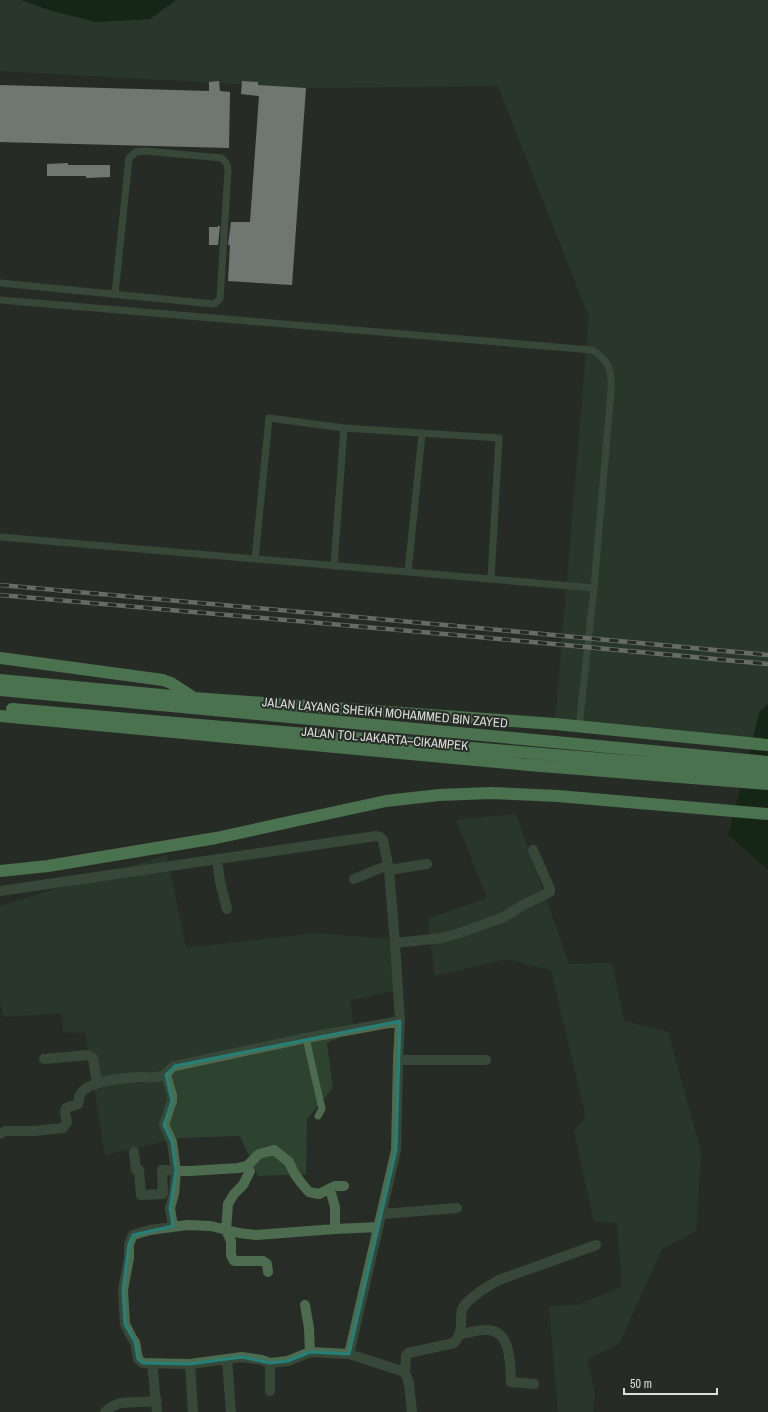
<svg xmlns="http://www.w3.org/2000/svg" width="768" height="1412" font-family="'Archivo Narrow',sans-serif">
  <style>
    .green { fill: #2d432f }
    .water { fill: #002003 }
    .building { fill: #cbd1cb }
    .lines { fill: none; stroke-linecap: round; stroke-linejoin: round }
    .lane { stroke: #4d6c4f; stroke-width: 7 }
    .street { stroke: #4d6c4f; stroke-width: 10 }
    .highway { stroke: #77c77f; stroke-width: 12 }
    .rail-casing { stroke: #b4b8b4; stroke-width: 4.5 }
    .rail { stroke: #272c27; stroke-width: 3; stroke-dasharray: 9; stroke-linecap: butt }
    .marked { fill: none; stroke: #248079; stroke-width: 3; stroke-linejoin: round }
    .labels { text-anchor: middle; stroke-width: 4; stroke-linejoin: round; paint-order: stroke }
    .street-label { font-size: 13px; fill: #dcdfdc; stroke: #272c27 }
  </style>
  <rect width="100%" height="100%" fill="#272c27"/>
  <path class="green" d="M0 0H21L49 10 96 22 150 19 176 0H768V705L760 712 751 743 555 724 589 317 498 86 309 88 0 71Z
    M516 814 569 964 612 963 624 1021 668 1032 701 1152 696 1231 662 1249 619 1344 587 1359 595 1395 593 1412H558L549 1306 577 1305 622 1287 617 1223 594 1221 574 1131 586 1117 551 970 507 959 435 976 428 919 487 898 456 820Z
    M167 855 186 948 316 933 389 939 394 991 350 1000 354 1031 327 1043 333 1088 307 1119 306 1174 258 1176 240 1136 179 1138 105 1155 85 1033 63 1032 62 1013 4 1017 0 1002V906Z"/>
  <path class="water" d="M21 0H176L150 19 96 22 49 10Z
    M768 704V870L728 835 760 711Z"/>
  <path class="building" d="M219 81 220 91 230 92 229 148 0 142V85L209 91V82Z
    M242 81 258 82V85L306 88 292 285 228 281 230 245H228L231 222H250L259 96 241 94Z
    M68 163V165H110V177L86 178V176H47V164Z
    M218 226H220L218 245H209V227H218Z"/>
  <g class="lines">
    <path class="lane" d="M0 283 214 304 220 299 228 170 227 164 222 158 145 151 136 152 129 158 115 294
      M0 300 592 350C610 361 612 371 611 390L594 588 579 727
      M0 537 594 588
      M255 559 269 418 344 428 499 438 491 579
      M334 566 344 428
      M408 572 422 434
      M306 1038 322 1109 318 1116"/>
    <path class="street" d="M217 859 220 882 227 909
      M389 870 427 864
      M354 879 388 865
      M0 891 376 836 380 837 383 840 389 870 395 943 400 1021 398 1060 396 1150 349 1354
      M395 943 442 938 460 933 504 917 523 905 550 892V889L533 850
      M44 1059 88 1055 93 1058 97 1083
      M398 1060H486
      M166 1075 172 1095V1101L164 1125 172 1142 176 1171 174 1194 170 1208 173 1226
      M0 1134 5 1131H34L63 1128 67 1122 65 1113 66 1108 78 1104C79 1100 79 1096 81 1093 91 1080 125 1078 140 1077 146 1077 152 1078 158 1077 170 1075 168 1068 175 1066L306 1038 400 1021
      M134 1152 136 1170H139L141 1195 163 1194 162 1170 190 1171 238 1168 247 1166 250 1171 243 1185 234 1194 228 1204 226 1230 231 1241V1255L234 1261H263L267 1264 268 1272
      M247 1166 259 1154 274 1150 289 1162 294 1173 302 1184 309 1192 319 1194 335 1186H344
      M330 1189 335 1207V1229
      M382 1214 457 1208
      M378 1227 335 1229 256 1235 239 1233 211 1226 187 1225 150 1230 133 1235 129 1244V1258L123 1290 125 1324 132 1338 135 1342 138 1359 143 1363 190 1364 242 1357 262 1360 270 1363 288 1361 310 1352 349 1354 405 1372 409 1384 412 1412
      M305 1305 309 1328 310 1352
      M461 1334C469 1333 480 1329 488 1330 512 1331 510 1366 511 1382L534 1384
      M227 1359 231 1412
      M152 1363 157 1412
      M270 1363V1391
      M190 1364 193 1412
      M405 1372 406 1356 408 1353 454 1343C465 1328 459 1325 462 1310 464 1300 490 1285 499 1280L596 1245
      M105 1412 111 1407 120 1403 157 1401"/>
    <path class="highway" d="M0 658 163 680 171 683 191 696
      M0 680 194 698 555 724 768 745
      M0 690 768 762
      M12 709 768 773
      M0 716 529 765 768 784
      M0 871 48 866 216 838 386 801 439 795 491 793 558 796 768 814"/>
    <g class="rail-casing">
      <path id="rail" d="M0 585 467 627 768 655
        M0 595 467 636 768 664"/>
    </g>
    <use href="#rail" class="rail"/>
  </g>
  <path d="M0 0H768V1412H0ZM400 1021 396 1150 349 1354 310 1352 288 1361 270 1363 242 1357 190 1364 143 1363 138 1359 135 1342 125 1324 123 1290 129 1244 133 1235 173 1226 170 1208 176 1171 172 1142 164 1125 172 1101 166 1075 175 1066Z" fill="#272c27" fill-opacity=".55" fill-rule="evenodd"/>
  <path class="marked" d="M400 1021 396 1150 349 1354 310 1352 288 1361 270 1363 242 1357 190 1364 143 1363 138 1359 135 1342 125 1324 123 1290 129 1244 133 1235 173 1226 170 1208 176 1171 172 1142 164 1125 172 1101 166 1075 175 1066Z"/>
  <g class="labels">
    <g class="street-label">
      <text transform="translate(385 712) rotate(5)" y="5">JALAN LAYANG SHEIKH MOHAMMED BIN ZAYED</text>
      <text transform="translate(385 738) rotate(5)" y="5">JALAN TOL JAKARTA–CIKAMPEK</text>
    </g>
  </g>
  <path d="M624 1388v6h93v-6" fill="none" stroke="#dcdfdc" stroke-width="2"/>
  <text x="630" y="1388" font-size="12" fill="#dcdfdc" stroke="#272c27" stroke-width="3" paint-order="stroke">50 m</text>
</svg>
